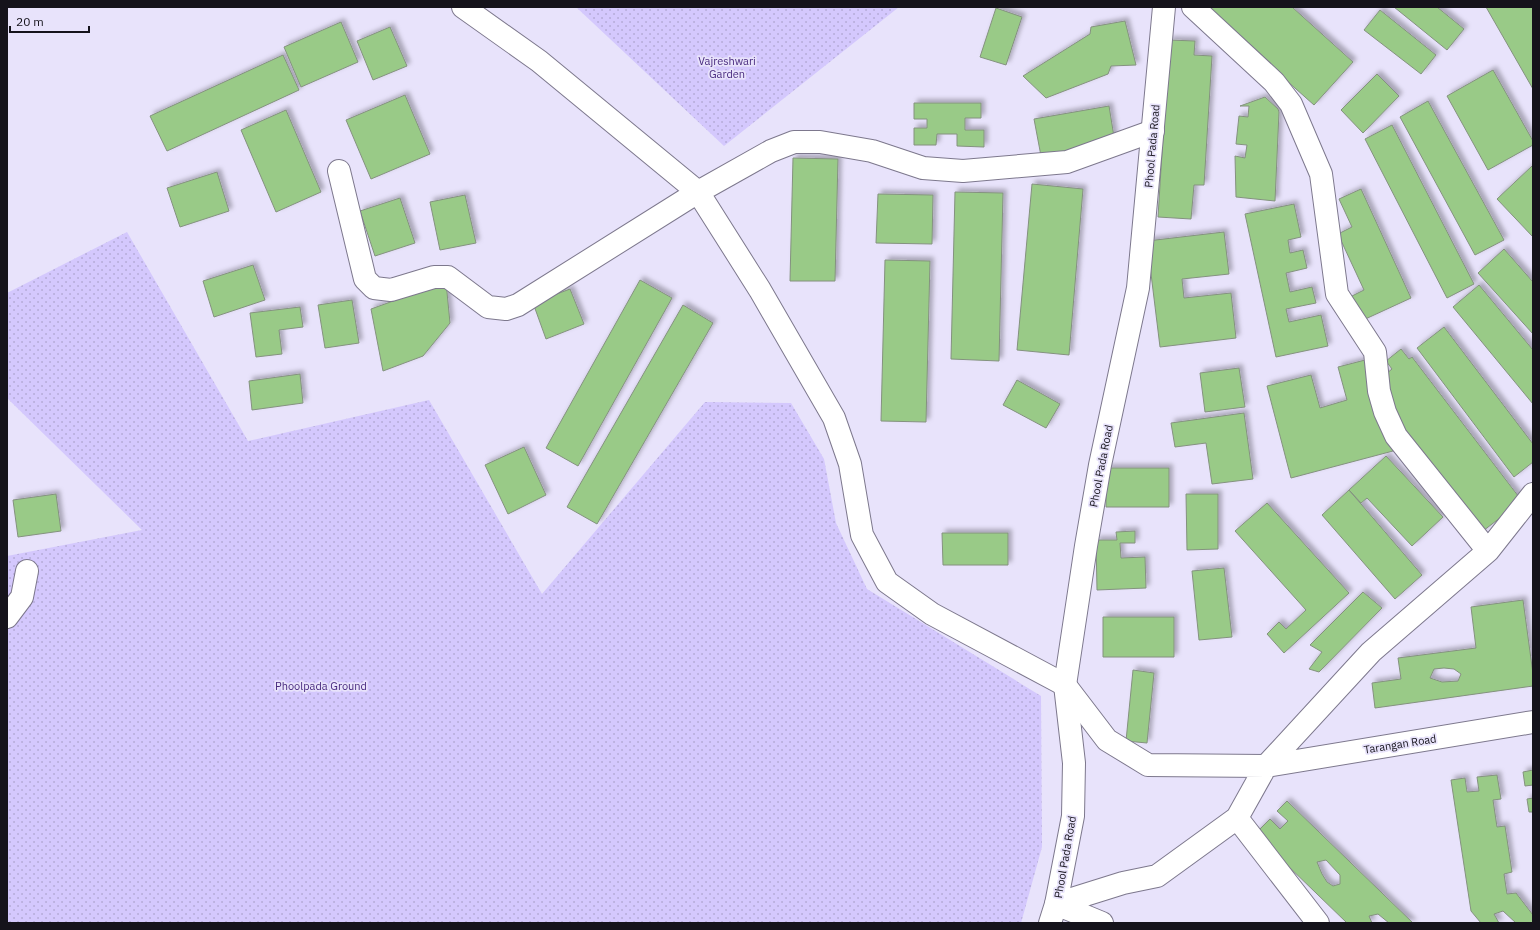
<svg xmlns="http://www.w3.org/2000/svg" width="1540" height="930" font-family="'IBM Plex Sans',sans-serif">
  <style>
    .green { fill: url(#green-dots) }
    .building { fill: #99ca87; stroke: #84927f; fill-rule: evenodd; filter: url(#shadow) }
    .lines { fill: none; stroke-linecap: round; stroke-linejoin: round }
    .street-casing { stroke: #7d788d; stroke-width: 24 }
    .secondary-casing { stroke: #7d788d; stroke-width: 24 }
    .street { stroke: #fff; stroke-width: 22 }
    .secondary { stroke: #fff; stroke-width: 22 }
    .labels { text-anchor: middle; stroke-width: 3.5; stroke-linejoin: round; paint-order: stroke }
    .park-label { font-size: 11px; fill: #482a7e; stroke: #e8e3fb }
    .street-label { font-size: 11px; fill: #15131b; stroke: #e8e3fb }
  </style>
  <defs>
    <pattern id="green-dots" width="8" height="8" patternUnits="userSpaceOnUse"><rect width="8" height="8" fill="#d4c8fd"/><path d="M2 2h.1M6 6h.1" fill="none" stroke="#b5abd8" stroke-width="1.8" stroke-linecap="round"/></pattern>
    <filter id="shadow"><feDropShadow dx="3.5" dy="-3.5" stdDeviation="2" flood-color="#0004"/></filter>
  </defs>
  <rect width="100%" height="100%" fill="#e8e3fb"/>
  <path class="green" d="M576 7H899L724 146Z
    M127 232 248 441 429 400 542 594 705 402 791 403 824 459 836 523 867 589 1041 696 1042 847 1021 923H7V556L142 530 7 398V293Z"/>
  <path class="building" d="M1204 7H1292L1353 62 1314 105Z
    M1394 7H1437L1464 29 1447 50Z
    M1486 7H1533V89Z
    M996 8 1022 17 1006 65 980 57Z
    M1380 10 1436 55 1421 74 1364 30Z
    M1125 21 1136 65 1111 66 1108 74 1046 98 1023 76 1090 34 1091 27Z
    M341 22 358 62 301 87 284 47Z
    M390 27 407 66 373 80 357 41Z
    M1169 40 1195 41 1194 55 1212 56 1204 185H1194L1191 219 1158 217Z
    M283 55 299 90 167 151 150 116Z
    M1493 70 1533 141V145L1488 170 1447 96Z
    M1377 74 1399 96 1363 133 1341 110Z
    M405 95 430 154 371 179 346 120Z
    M1265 97 1278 109 1279 112 1275 201 1236 197 1235 156 1245 158 1247 145 1236 144 1239 116 1248 117 1249 106H1240Z
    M1428 101 1504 240 1475 255 1400 117Z
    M914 103H981V118H965V130H984V147L957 146V134H937L936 145H914V128H927V119H914Z
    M1109 106 1115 143 1041 156 1034 119Z
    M286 110 321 192 276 212 241 130Z
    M1392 125 1474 284 1447 298 1365 139Z
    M793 158 838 159 835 281H790Z
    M1532 166 1533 167V237L1497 199Z
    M217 172 229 211 180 227 167 188Z
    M1032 184 1083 189 1069 355 1017 350Z
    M1361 189 1411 298 1361 321 1350 297 1364 290 1338 234 1352 227 1339 199Z
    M955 192 1003 193 999 361 951 359Z
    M878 194 933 195 932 244 876 243Z
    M465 195 476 243 440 250 430 202Z
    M400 198 415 243 375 256 360 211Z
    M1294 204 1301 237 1288 240 1290 253 1303 250 1307 268 1286 273 1290 292 1312 287 1316 303 1286 309 1289 322 1321 315 1328 346 1276 357 1245 214Z
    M1224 232 1229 274 1182 279 1184 298 1231 293 1236 338 1160 347 1147 241Z
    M1504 249 1533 282V334L1478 273Z
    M885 260 930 261 926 422 881 421Z
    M253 265 265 300 214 317 203 281Z
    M640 280 672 298 578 466 546 448Z
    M446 282 450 323 423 356 383 371 371 309Z
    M1479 285 1533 350V404L1453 307Z
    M570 289 584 324 546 339 533 303Z
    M352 300 359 343 325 348 318 305Z
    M683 305 713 323 597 524 567 507Z
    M300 307 303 327 279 330 282 354 256 357 250 313Z
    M1444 327 1533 444V462L1514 477 1417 348Z
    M1401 349 1409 359 1412 357 1522 501 1479 534 1387 409 1381 378 1392 369 1386 361Z
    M1369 359 1393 451 1291 478 1267 386 1311 375 1320 408 1347 400 1338 367Z
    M1239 368 1245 407 1205 412 1200 373Z
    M300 374 303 403 252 410 249 381Z
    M1017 380 1060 404 1046 428 1003 405Z
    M1244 413 1253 479 1212 484 1206 443 1175 447 1171 423Z
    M524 447 546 495 508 514 485 465Z
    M1386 456 1443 517 1412 546 1367 498 1361 503 1349 490Z
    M1106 468H1169V507H1106Z
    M1349 490 1422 575 1395 599 1322 515Z
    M56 494 61 531 18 537 13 500Z
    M1186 494H1218V549L1187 550Z
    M1267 503 1349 593 1284 653 1267 634 1279 622 1286 629 1306 610 1235 531Z
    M1135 531V543H1120L1121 558 1145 557 1146 588 1097 590 1096 540H1117L1116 532Z
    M942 533H1008V565H943Z
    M1224 568 1232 637 1199 640 1192 571Z
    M1363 592 1382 608 1319 672 1309 669 1322 652 1310 645Z
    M1523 600 1533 674V686L1375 708 1372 683 1401 679 1398 658 1476 648 1471 607ZM1444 668 1454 669 1461 674 1458 681 1442 682 1430 678 1434 669Z
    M1103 617H1174V657H1103Z
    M1133 670 1154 673 1147 743 1126 741Z
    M1533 770V785L1525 786 1523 772Z
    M1497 775 1501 799 1493 800 1497 827 1505 826 1512 872 1504 874 1507 894 1516 893 1533 915V923H1516L1503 911 1494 914 1499 923H1481L1471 911 1451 780 1465 778 1467 792 1479 791 1477 777Z
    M1533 798V812H1529L1527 799Z
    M1287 801 1413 923H1389L1378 914 1369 916 1372 923H1347L1255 834 1270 819 1280 829 1288 821 1277 811ZM1326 860 1340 875V884L1333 886 1327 882 1322 874 1317 862Z"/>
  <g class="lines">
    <g class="street-casing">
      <path id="street" d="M463 7 539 61 698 192 760 290 834 418 850 464 862 535 887 582 932 614 1065 685 1107 740 1148 765 1266 766 1533 722
        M1193 7 1274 82 1291 104 1321 174 1337 294 1375 352 1379 391 1385 412 1396 436 1488 551
        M339 171 365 279 374 288 391 290 434 277H448L488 307 506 309 518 305 698 192 771 151 794 142H820L872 151 923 168 963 171 1067 162 1153 131
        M7 617 22 597 27 571
        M1237 818 1318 923
        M1056 904 1123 883 1157 876 1237 818 1266 766 1371 652 1488 551 1533 494
        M1056 904 1102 923"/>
    </g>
    <g class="secondary-casing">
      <path id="secondary" d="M1050 923 1056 904 1073 816 1074 763 1065 685 1086 546 1100 465 1138 288 1164 7"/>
    </g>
    <use href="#street" class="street"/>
    <use href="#secondary" class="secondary"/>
  </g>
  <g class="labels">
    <g class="park-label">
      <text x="727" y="65">Vajreshwari<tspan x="727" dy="13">Garden</tspan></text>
      <text x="321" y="690">Phoolpada Ground</text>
    </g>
    <g class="street-label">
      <text transform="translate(1152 146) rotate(-85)" y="4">Phool Pada Road</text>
      <text transform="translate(1101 466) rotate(-79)" y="4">Phool Pada Road</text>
      <text transform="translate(1400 744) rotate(-9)" y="4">Tarangan Road</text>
      <text transform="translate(1065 857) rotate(-80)" y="4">Phool Pada Road</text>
    </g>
  </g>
  <rect width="1540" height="930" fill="none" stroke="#15131b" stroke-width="16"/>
  <path d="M10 26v6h79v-6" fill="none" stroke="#15131b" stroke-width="2"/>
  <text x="16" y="26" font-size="12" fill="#15131b" stroke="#e8e3fb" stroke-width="3" paint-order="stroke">20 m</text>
</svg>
